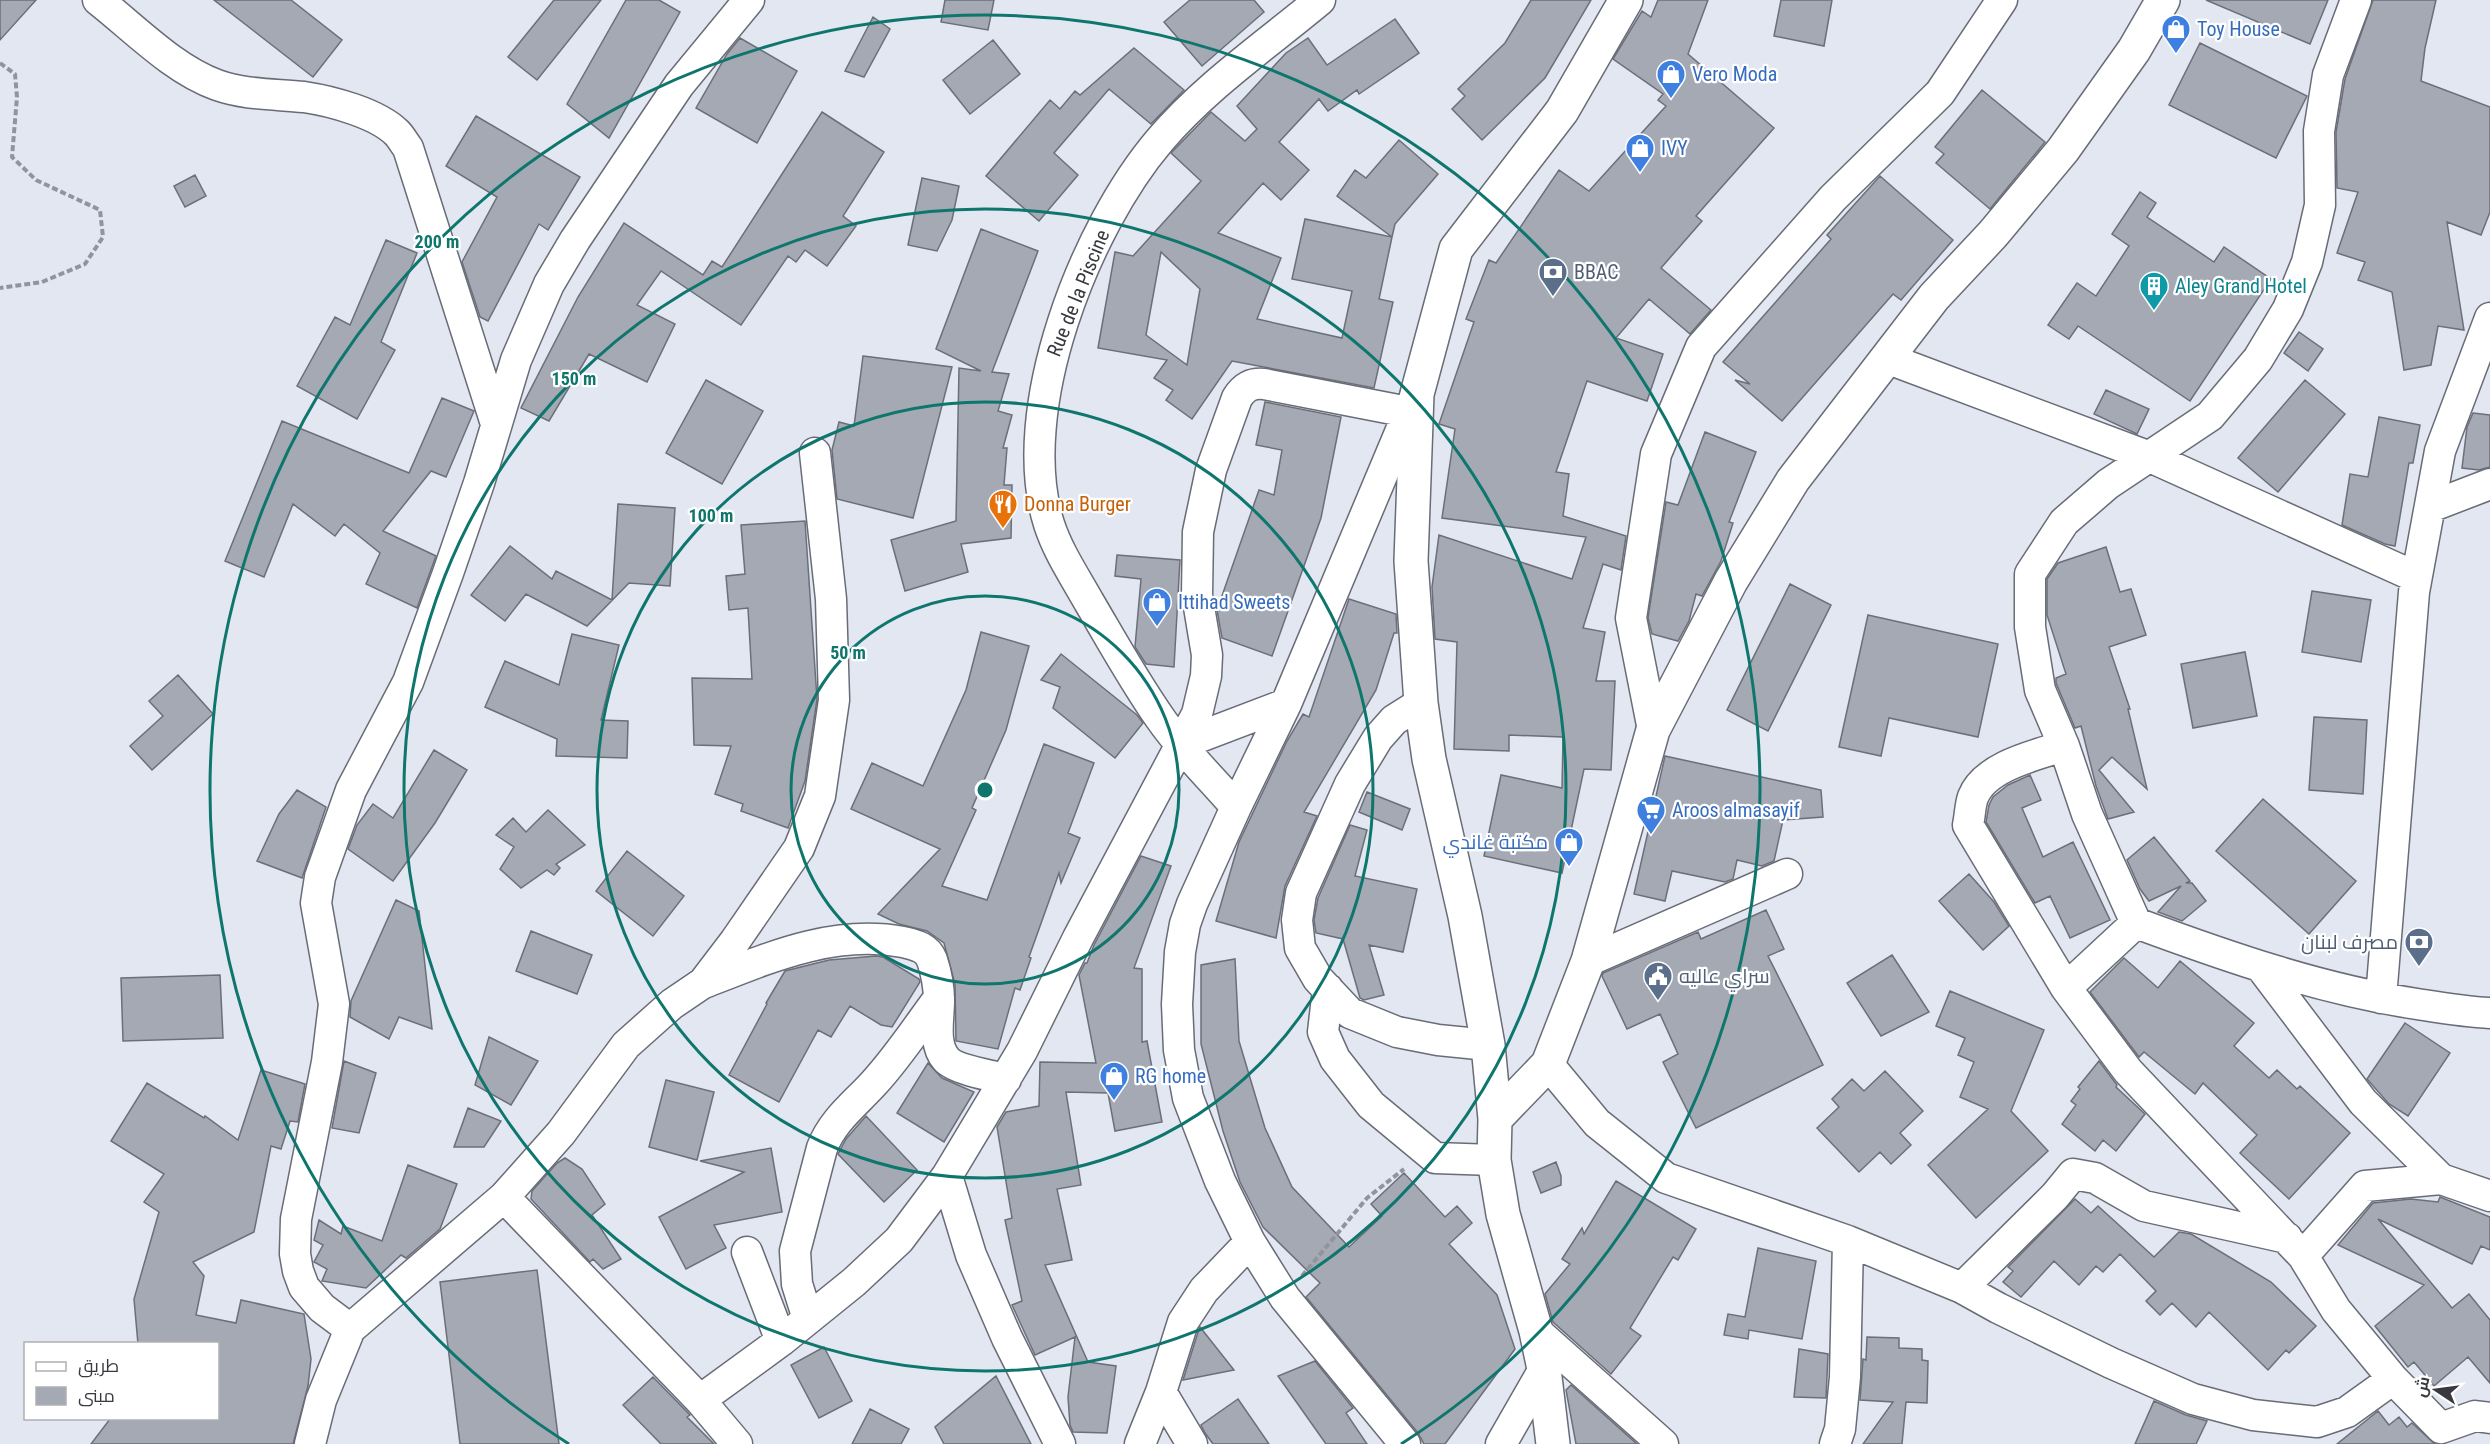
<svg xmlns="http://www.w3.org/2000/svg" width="2490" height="1444" font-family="'Roboto Condensed',Cairo,sans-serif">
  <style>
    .building { fill: #a5a9b4; stroke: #6b6f79; stroke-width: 1.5; fill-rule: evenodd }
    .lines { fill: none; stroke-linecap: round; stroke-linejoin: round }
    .minor-casing { stroke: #686c76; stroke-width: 33 }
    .major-casing { stroke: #686c76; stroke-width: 36 }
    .path { stroke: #91949c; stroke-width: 4; stroke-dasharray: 6 3; stroke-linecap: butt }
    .minor { stroke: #fff; stroke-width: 30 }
    .major { stroke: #fff; stroke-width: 33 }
    .ring { fill: none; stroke: #0f766e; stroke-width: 3 }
    .labels { text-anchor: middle; stroke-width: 4.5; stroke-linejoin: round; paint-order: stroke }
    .shop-label { font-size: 20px; fill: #366cbe; stroke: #fff; text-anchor: start }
    .service-label { font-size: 20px; fill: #4e5e75; stroke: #fff; text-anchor: start }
    .culture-label { font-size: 20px; fill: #0d838f; stroke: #fff; text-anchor: start }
    .street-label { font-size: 20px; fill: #383a3f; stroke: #fff }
    .food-label { font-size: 20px; fill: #c56008; stroke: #fff; text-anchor: start }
    .centre { fill: #0f766e; stroke: #fff; stroke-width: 3 }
    .ring-label { font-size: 18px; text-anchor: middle; font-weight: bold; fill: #0f766e; stroke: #fff; stroke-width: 4.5; stroke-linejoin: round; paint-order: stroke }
  </style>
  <rect width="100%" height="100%" fill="#e3e7f2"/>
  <path class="building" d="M0 0H36L0 40Z
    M214 0H291L342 40 313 77Z
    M554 0H601L537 80 508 57Z
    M626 0H659L680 12 609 138 567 104Z
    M945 0H994L988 30 941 22Z
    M1190 0H1254L1264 12 1202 66 1164 22Z
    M1531 0H1591L1545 78 1482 140 1452 109 1465 96 1458 89 1505 43Z
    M1658 0H1708L1688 54 1774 128 1696 216 1702 221 1661 268 1711 310 1690 334 1649 299 1616 338 1663 354 1647 401 1587 381 1556 472 1569 474 1563 516 1626 536 1621 570 1603 564 1583 628 1605 632 1596 681H1615L1611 770 1584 769 1562 873 1484 856 1501 775 1562 788 1563 737 1509 735V751L1454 749 1457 642 1435 639 1432 587 1439 535 1572 579 1586 537 1442 518 1455 429 1439 424 1474 322 1466 319 1489 260 1496 263 1559 170 1589 191 1666 106 1658 100 1663 94 1613 59 1642 11 1651 17Z
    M1781 0H1832L1824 46 1774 36Z
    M2206 0H2328L2310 44Z
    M2373 0H2436L2425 48 2421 81 2490 107V212L2481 235 2447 222 2464 330 2438 326 2431 365 2404 370 2392 292 2358 280 2365 262 2337 253 2358 192 2337 188 2336 132 2345 79Z
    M873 17 890 29 864 77 845 71Z
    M1395 19 1419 53 1359 94 1357 90 1328 111 1319 99 1279 142 1309 170 1281 200 1263 183 1218 233 1281 258 1257 319 1342 338 1352 291 1292 279 1305 219 1392 237 1379 299 1393 302 1374 388 1232 361 1192 419 1166 400 1173 390 1154 378 1167 360 1098 348 1115 252 1133 256 1201 181 1171 153 1211 112 1245 141 1257 129 1237 106 1286 53 1308 38 1327 65ZM1161 252 1200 289 1187 365 1146 335Z
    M740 38 797 71 757 143 696 108 727 54Z
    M993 40 1020 74 970 114 943 80Z
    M2200 43 2307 96 2276 158 2169 105Z
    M1134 48 1184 90 1151 124 1109 89 1054 153 1078 175 1039 221 986 176 1050 100 1060 109 1075 91 1080 95Z
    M1982 90 2045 142 1990 209 1936 163 1944 154 1935 147Z
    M822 112 884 152 843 216 856 226 827 266 805 250 796 262 788 256 741 325 661 271 637 305 675 324 647 382 589 354 549 421 521 408 578 297 624 223 703 275 712 261 722 267Z
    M476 116 580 177 548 230 539 224 488 321 480 317 462 262 497 197 446 166Z
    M1399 140 1438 174 1395 224 1392 237 1337 196 1355 170 1366 178Z
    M195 175 206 196 185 207 174 186Z
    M1880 176 1953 240 1901 300 1893 294 1782 421 1735 380 1750 384 1723 362 1831 239 1827 235Z
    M922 178 959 186 952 220 937 251 908 245Z
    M2140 192 2156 203 2147 217 2214 262 2224 247 2271 279 2190 401 2078 326 2069 339 2048 325 2077 283 2096 296 2129 246 2112 234Z
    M981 229 1038 251 992 372 1009 374 998 411 1012 415 1003 448H1007L1004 485H1012L1011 538 961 544 968 572 905 591 891 540 956 521 959 368 981 371 936 349Z
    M386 240 417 253 381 342 395 350 357 419 297 386 335 317 350 325Z
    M2299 332 2323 349 2308 371 2284 353Z
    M863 356 952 367 913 518 837 499 832 450 839 422 854 426Z
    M706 380 763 411 722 484 666 453Z
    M2305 380 2345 414 2278 492 2238 458Z
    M2106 390 2149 409 2137 434 2094 414Z
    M442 398 474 411 446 477 431 471 383 531 436 556 417 608 366 584 380 553 344 524 335 536 293 504 264 577 225 561 282 421 409 473Z
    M1265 402 1341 417 1321 518 1272 656 1222 638 1217 610 1259 490 1274 495 1282 450 1256 445Z
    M2473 413 2490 415V467L2479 470 2462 468 2467 427Z
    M2379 417 2420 425 2413 463H2409L2395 546 2385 544 2342 525 2350 474 2368 477Z
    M1705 432 1756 452 1729 522 1733 523 1721 561 1702 596 1696 594 1689 621 1678 641 1652 634 1648 618 1666 502 1678 505Z
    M618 504 675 508 670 586 629 583 587 626 526 594 505 621 471 595 510 546 552 579 556 571 612 600Z
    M805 521 817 699 805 781 788 828 741 811 743 804 715 794 731 746 694 745 692 678 752 679 748 608 729 610 726 576 745 574 741 525Z
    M2106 547 2120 592 2131 589 2146 635 2109 647 2130 709H2128L2147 789 2112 757 2099 770 2134 812 2108 819 2096 786 2081 726 2075 728 2056 683V678L2066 674 2047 615V579L2058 563Z
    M1117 555 1180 560 1174 667 1146 664 1135 647 1141 579 1115 576Z
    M1790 584 1831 605 1768 731 1727 710Z
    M2312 591 2371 600 2361 662 2302 652Z
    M1349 599 1396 614 1397 633H1394L1376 690 1304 812 1317 816 1285 886 1276 938 1216 921 1239 842 1287 741 1303 714 1309 717Z
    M1868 615 1998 644 1978 737 1889 718 1881 756 1839 747Z
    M981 632 1029 646 1006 730 972 808 976 810 942 886 987 900 1044 744 1094 763 1068 833 1080 838 1061 883 1059 873 1029 957 1031 958 1020 990 1015 988 998 1049 956 1041 955 984 944 943 927 931 899 924 878 914 940 849 851 809 872 763 923 786 966 690Z
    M572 634 619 645 601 720 628 721 627 758 556 756 557 739 485 707 505 661 559 685Z
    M2245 652 2257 716 2193 728 2181 664Z
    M1061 654 1137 715 1143 723 1115 758 1053 708 1060 687 1041 680Z
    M178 675 213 714 152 770 130 746 163 716 149 701Z
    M2314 717 2367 720 2363 794 2309 790Z
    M434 750 467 770 435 823 393 881 348 849 357 825 373 804 393 818Z
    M1665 756 1821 790 1823 817 1783 820 1774 861 1762 866 1737 860 1733 879 1725 882 1672 871 1665 901 1634 894Z
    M2030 775 2041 800 2022 808 2043 857 2073 842 2110 920 2070 938 2050 896 2035 903 1986 822 1989 805 1993 797 2008 785Z
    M297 790 326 807 302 878 257 861 279 814Z
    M1367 792 1410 809 1402 830 1359 812Z
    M2263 799 2356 881 2309 934 2216 851Z
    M548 810 585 845 556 864 560 868 554 875 547 870 521 888 500 869 514 847 496 835 513 818 526 832Z
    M1350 825 1367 830 1355 876 1417 889 1403 952 1369 945 1384 995 1364 1000 1360 998 1343 939 1316 933 1314 920 1318 898Z
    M2154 837 2190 881 2186 883H2192L2206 901 2182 921 2158 912 2181 886 2149 901 2140 889 2127 860Z
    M627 851 684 896 653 936 596 891Z
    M1141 856 1171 866 1134 968 1142 969V1042L1147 1041 1162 1122 1115 1131 1108 1093 1066 1092 1081 1185 1057 1189 1072 1260 1045 1265 1088 1362 1116 1366 1107 1433 1073 1432 1070 1425 1068 1397 1075 1337 1035 1355 1012 1305 1022 1301 1005 1220 1012 1218 997 1127 1006 1112 1039 1106 1040 1062 1096 1063 1079 975 1085 963H1087L1094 945Z
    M1969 874 1994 902 2009 926 1983 950 1939 901Z
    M396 900 419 911 432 1029 399 1017 389 1039 350 1017 351 1001Z
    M1766 910 1784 949 1768 956 1823 1065 1696 1128 1663 1062 1678 1054 1660 1014 1627 1029 1602 976 1603 973 1698 932 1701 939Z
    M531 931 592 955 577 994 516 971Z
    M1892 955 1929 1012 1881 1036 1847 983Z
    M876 956 883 957 919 979 920 982 892 1027 881 1025 850 1006 831 1037 818 1030 779 1102 729 1075 767 1004 766 1003 785 971 829 960Z
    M2124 958 2158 988 2180 961 2254 1023 2234 1046 2269 1078 2277 1070 2297 1089 2300 1086 2350 1133 2289 1199 2240 1153 2257 1135 2203 1083 2195 1094 2144 1052 2139 1057 2090 992Z
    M1235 959 1239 1041 1265 1128 1292 1187 1349 1247 1382 1216 1371 1204 1404 1173 1445 1217 1457 1206 1472 1223 1449 1244 1497 1295 1515 1349 1445 1444H1424L1418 1433 1306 1297 1320 1283 1263 1227 1240 1182 1223 1131 1201 1044V965Z
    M220 975 223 1038 123 1041 121 978Z
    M1950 991 2044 1030 2011 1111 2048 1151 1976 1218 1928 1165 1988 1109 1960 1097 1974 1062 1958 1055 1965 1038 1936 1026Z
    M2405 1023 2450 1053 2408 1116 2389 1104 2367 1079Z
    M489 1037 538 1061 511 1105 475 1085Z
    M344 1061 376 1073 359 1133 332 1128Z
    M2099 1061 2117 1085 2116 1087 2145 1114 2116 1151 2103 1140 2095 1151 2062 1124 2076 1105 2071 1101 2080 1089 2078 1087Z
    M928 1063 942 1078 974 1092 944 1142 897 1113Z
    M261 1070 305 1084 298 1122 290 1121 281 1149 271 1146 254 1232 193 1262 204 1276 196 1315 236 1323 241 1300 304 1314 311 1359 308 1386 293 1444H91L110 1419H218V1344H138L134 1299 159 1212 144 1202 164 1174 111 1141 147 1083 204 1118 205 1116 238 1140Z
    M1885 1071 1923 1111 1900 1133 1911 1145 1891 1164 1880 1152 1859 1172 1817 1128 1839 1107 1832 1099 1852 1079 1864 1091Z
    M666 1080 714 1092 697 1160 649 1147Z
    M468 1108 501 1121 484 1147H454Z
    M866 1116 917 1170 884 1202 838 1154 846 1139Z
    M771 1148 782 1212 714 1225 726 1248 686 1269 659 1217 744 1172 700 1161Z
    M565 1158 582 1169 605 1204 592 1215 621 1259 603 1269 593 1259 590 1262 531 1199 532 1191 557 1163Z
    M1556 1162 1561 1176V1185L1541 1193 1533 1172Z
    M408 1165 457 1184 440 1229 406 1258 401 1255 366 1288 322 1281 327 1269 314 1262 323 1245 314 1240 319 1220 341 1234 343 1226 382 1241Z
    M1616 1181 1696 1229 1678 1260 1673 1257 1630 1328 1641 1336 1611 1374 1553 1322 1545 1294 1570 1264 1562 1259 1582 1228 1584 1234Z
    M2440 1197 2490 1217V1250L2481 1246 2472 1264 2378 1219 2452 1308 2469 1294 2490 1320V1383L2468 1357 2434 1386 2414 1362 2408 1367 2375 1326 2424 1285 2338 1245 2373 1203 2411 1199 2438 1202Z
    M2075 1199 2091 1213 2098 1206 2154 1257 2179 1232 2191 1234 2271 1282 2316 1326 2289 1353 2286 1350 2268 1370 2209 1312 2196 1327 2172 1303 2160 1315 2146 1301 2156 1291 2120 1254 2103 1272 2096 1266 2079 1285 2054 1261 2021 1297 2003 1282 2013 1271 2008 1267Z
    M1758 1248 1816 1261 1802 1339 1749 1330 1748 1339 1724 1335 1728 1314 1745 1317Z
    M537 1270 559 1444H460L440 1282Z
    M1200 1327 1234 1370 1183 1380 1199 1329Z
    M1867 1337 1899 1338V1348L1922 1349V1360L1928 1361 1927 1403 1906 1402 1902 1444H1863L1893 1402 1860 1400 1863 1359 1866 1360Z
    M824 1347 852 1401 819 1418 791 1365Z
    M1799 1349 1828 1354 1826 1398 1794 1397Z
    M1315 1361 1353 1408 1346 1413 1367 1444H1326L1278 1376Z
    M996 1376 1031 1444H944L935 1427Z
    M653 1377 690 1415 687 1417 714 1444H661L623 1405Z
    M1571 1385 1637 1444H1576L1566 1390Z
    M1238 1399 1269 1444H1213L1205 1433 1201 1425Z
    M2154 1401 2186 1415 2207 1421 2196 1444H2135Z
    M870 1409 909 1429 901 1444H852Z
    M2378 1411 2389 1425 2399 1417 2407 1427 2412 1423 2435 1444H2337Z"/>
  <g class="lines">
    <g class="minor-casing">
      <path id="minor" d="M98 0C135 29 173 69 217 85 245 95 275 94 304 97 331 101 377 113 397 133 401 137 404 143 408 148L496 424
        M2356 0 2328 75 2319 131 2320 205 2307 262 2288 309 2258 359 2210 416 2108 484 2064 522 2030 574V627L2040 690 2064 746 2087 814 2136 923 2066 988 2128 1071 2303 1256 2336 1310 2393 1379 2441 1428 2475 1416 2490 1418
        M1886 358 2150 457 2416 577
        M2430 507 2490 484
        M1421 703 1394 720 1378 738 1350 784 1301 893 1297 920 1300 948 1318 979 1350 1013 1397 1032 1438 1040 1488 1045
        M1653 730 1631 618 1656 454 1701 347 1833 198 1940 93 2002 0
        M1181 744 1286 704
        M2064 746C2036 755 1985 766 1973 797 1970 805 1970 816 1968 825L2066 988
        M1236 807C1211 778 1182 750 1160 718 1134 681 1112 641 1089 602 1075 577 1058 552 1049 524 1013 410 1085 228 1160 140 1206 86 1266 45 1320 0
        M2136 923C2228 957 2320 989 2417 1004 2442 1008 2465 1012 2490 1013
        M1588 961 1787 874
        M2261 967 2363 1102 2441 1179 2490 1196
        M704 983C768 958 833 929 903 942 915 945 927 947 932 960 936 972 939 989 939 1001 939 1019 933 1044 946 1059 954 1069 992 1076 1006 1079
        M1328 989 1323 1032 1335 1059 1371 1105 1435 1158 1494 1160
        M2381 998 2414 592 2440 451 2490 318
        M1548 1064 1597 1123 1666 1178 1848 1241 1962 1288 1998 1308 2111 1363 2193 1399 2253 1415 2317 1422 2347 1412 2393 1379
        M947 1176 971 1255 1007 1338 1060 1444
        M504 1197 561 1133 626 1045 672 1004 703 983 735 941 799 848 820 796 834 700 831 599 815 453
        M747 1252 781 1341
        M2303 1256 2365 1186 2441 1179
        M1962 1288 2055 1196 2073 1174 2095 1178 2144 1206 2287 1238
        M808 1319 797 1284 795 1251 822 1148C833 1120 854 1105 874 1083 898 1057 918 1026 939 998
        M350 1329 322 1308 304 1287 298 1271 295 1254 296 1219 327 1062 334 1004 316 903 320 877 351 790 408 682 448 573 479 483 516 360 549 284 575 240 679 85 749 0
        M1536 1331 1663 1444
        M1161 1392 1183 1322 1204 1290 1250 1242
        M700 1400 781 1341 854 1282 899 1240 947 1176 1022 1051 1078 938 1197 714 1206 676 1207 655 1197 595 1198 532 1211 470 1237 398C1244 387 1251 383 1264 384L1408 412
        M310 1444 321 1400 350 1329 504 1197 700 1400 737 1444
        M1140 1444 1161 1392 1192 1444
        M1405 1444 1285 1298 1250 1242 1220 1181 1188 1098 1179 1050 1177 1004 1180 952 1185 924 1192 904 1236 807 1286 704 1415 397
        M1501 1444 1544 1369
        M1835 1444 1840 1429 1845 1377 1848 1241"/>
    </g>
    <g class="major-casing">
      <path id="major" d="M1495 1119 1548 1064 1588 961 1653 730 1731 581 1793 480 1934 297 1993 234 2063 150 2134 50 2163 0
        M1553 1444 1544 1369 1536 1331 1503 1214 1494 1160 1495 1119 1488 1045 1465 916 1429 759 1421 703 1411 561 1417 394 1456 249 1562 111 1626 0"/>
    </g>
    <path class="path" d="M0 63 15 74 17 97 12 157 36 180 100 210 103 237 85 264 42 282 0 288
      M1302 1276 1367 1198 1404 1169"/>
    <use href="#minor" class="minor"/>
    <use href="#major" class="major"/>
  </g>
  <g class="ring">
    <circle cx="985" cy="790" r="194"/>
    <circle cx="985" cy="790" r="388"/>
    <circle cx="985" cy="790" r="581"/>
    <path d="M569 1444A775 775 0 1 1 1401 1444"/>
  </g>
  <defs>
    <g id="shop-pin" transform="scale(1.5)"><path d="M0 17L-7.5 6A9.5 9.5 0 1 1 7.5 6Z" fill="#3f7fe0" stroke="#fff"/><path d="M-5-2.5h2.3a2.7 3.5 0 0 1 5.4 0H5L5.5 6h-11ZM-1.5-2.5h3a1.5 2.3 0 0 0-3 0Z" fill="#fff"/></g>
    <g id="bank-pin" transform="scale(1.5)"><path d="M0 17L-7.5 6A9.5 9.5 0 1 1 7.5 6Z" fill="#5c6f8a" stroke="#fff"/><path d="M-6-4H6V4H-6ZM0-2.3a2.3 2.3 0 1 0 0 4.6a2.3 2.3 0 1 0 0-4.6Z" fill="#fff"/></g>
    <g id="building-pin" transform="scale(1.5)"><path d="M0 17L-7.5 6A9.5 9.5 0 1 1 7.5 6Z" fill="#0f9aa8" stroke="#fff"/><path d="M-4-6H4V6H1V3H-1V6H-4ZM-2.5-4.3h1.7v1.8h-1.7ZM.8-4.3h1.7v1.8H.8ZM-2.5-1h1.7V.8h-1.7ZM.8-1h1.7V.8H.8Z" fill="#fff"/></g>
    <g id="restaurant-pin" transform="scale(1.5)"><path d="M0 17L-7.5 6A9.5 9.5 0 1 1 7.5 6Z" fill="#e8710a" stroke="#fff"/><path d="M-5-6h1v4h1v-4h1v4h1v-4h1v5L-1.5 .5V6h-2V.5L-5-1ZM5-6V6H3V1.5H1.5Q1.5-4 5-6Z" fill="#fff"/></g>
    <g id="supermarket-pin" transform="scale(1.5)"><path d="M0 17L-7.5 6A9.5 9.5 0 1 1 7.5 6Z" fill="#3f7fe0" stroke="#fff"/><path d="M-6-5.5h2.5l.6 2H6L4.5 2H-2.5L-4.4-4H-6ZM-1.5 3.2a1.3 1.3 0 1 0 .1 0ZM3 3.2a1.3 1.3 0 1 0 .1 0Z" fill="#fff"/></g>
    <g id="civic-pin" transform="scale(1.5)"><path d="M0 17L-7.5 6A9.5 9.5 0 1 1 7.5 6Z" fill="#5c6f8a" stroke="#fff"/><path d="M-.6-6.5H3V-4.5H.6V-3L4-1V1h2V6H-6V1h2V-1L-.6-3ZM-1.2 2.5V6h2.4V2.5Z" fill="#fff"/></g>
  </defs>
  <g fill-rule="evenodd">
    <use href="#shop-pin" x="2176" y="29"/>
    <use href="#shop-pin" x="1671" y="74"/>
    <use href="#shop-pin" x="1640" y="148"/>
    <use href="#bank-pin" x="1553" y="272"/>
    <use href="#building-pin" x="2154" y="286"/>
    <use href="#restaurant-pin" x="1003" y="504"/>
    <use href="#shop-pin" x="1157" y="602"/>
    <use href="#supermarket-pin" x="1651" y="810"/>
    <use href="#shop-pin" x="1569" y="842"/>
    <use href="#bank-pin" x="2419" y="942"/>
    <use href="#civic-pin" x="1658" y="976"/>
    <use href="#shop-pin" x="1114" y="1076"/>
  </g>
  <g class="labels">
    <g class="shop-label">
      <text x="2197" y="36">Toy House</text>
      <text x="1692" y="81">Vero Moda</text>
      <text x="1661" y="155">IVY</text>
      <text x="1178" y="609">Ittihad Sweets</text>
      <text x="1672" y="817">Aroos almasayif</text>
      <text x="1548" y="849" text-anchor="end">مكتبة غاندي</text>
      <text x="1135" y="1083">RG home</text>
    </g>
    <g class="service-label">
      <text x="1574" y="279">BBAC</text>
      <text x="2398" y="949" text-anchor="end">مصرف لبنان</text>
      <text x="1679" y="983">سراي عاليه</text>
    </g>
    <g class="culture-label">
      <text x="2175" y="293">Aley Grand Hotel</text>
    </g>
    <g class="street-label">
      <text transform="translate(1078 293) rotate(-68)" y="7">Rue de la Piscine</text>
    </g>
    <g class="food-label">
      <text x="1024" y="511">Donna Burger</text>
    </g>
  </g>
  <circle cx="985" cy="790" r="9" class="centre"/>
  <g class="ring-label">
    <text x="437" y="248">200 m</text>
    <text x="574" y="385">150 m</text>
    <text x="711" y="522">100 m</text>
    <text x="848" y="659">50 m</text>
  </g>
  <rect x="24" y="1342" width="195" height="78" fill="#ffffff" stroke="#afb0b2" stroke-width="1.5"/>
  <rect x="36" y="1362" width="30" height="9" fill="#ffffff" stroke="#afb0b2" stroke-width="1.5"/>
  <text x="78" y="1372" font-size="18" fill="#383a3f">طريق</text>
  <rect x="36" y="1387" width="30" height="18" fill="#a5a9b4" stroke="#afb0b2" stroke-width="1.5"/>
  <text x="78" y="1402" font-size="18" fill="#383a3f">مبنى</text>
  <g transform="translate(2436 1390) rotate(283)" stroke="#ffffff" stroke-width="4.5" paint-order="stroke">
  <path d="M0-4.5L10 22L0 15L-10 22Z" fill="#383a3f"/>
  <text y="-9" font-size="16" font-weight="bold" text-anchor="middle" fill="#383a3f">ش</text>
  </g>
</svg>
